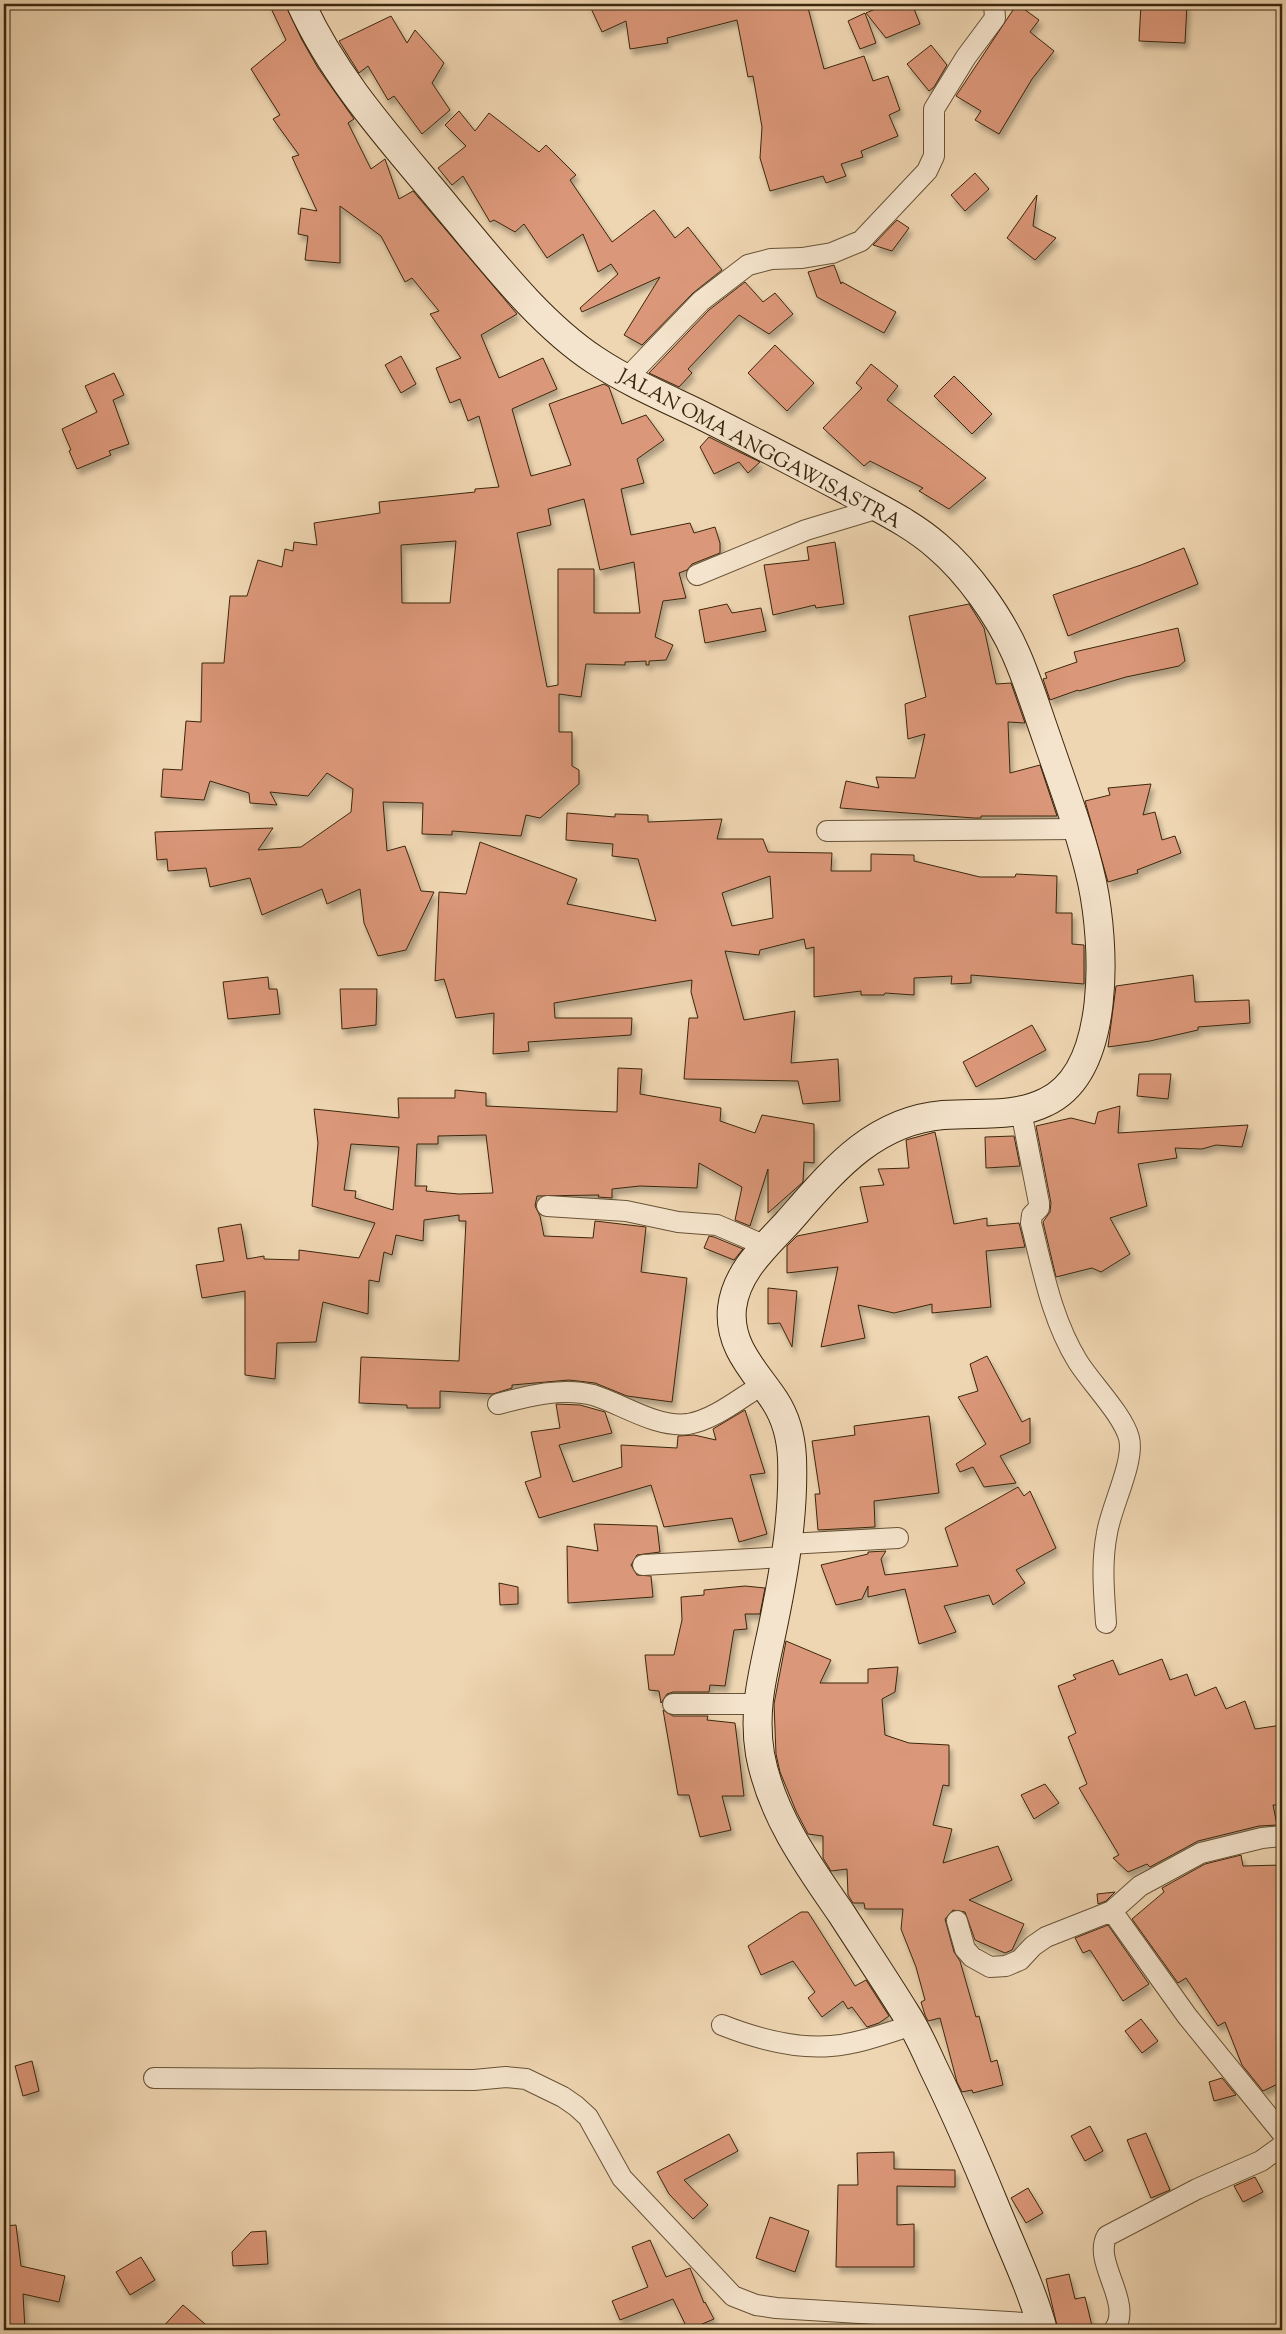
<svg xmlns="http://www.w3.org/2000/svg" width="1286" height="2334" font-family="'Sorts Mill Goudy',serif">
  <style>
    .building { fill: #db9779; stroke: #3b270d; fill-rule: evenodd; filter: url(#shadow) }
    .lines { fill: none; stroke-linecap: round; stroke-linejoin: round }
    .street-casing { stroke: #685336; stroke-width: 22 }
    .secondary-casing { stroke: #3b270d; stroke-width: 30 }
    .street { stroke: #f5e4cd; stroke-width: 20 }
    .secondary { stroke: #f5e4cd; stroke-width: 28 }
    .labels { text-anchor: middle; stroke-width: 4; stroke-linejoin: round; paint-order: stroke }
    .street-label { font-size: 20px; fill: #3b270d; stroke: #f5e4cd }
  </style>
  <defs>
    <filter id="shadow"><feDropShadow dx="3" dy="5.5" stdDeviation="2.5" flood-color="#0004"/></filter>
  </defs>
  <rect width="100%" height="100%" fill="#efd6b2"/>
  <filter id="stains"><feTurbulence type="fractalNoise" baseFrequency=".004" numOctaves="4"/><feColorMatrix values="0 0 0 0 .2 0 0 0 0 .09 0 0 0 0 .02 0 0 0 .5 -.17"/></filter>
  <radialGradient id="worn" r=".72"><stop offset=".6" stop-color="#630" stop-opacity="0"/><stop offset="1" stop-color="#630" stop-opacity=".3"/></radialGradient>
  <path class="building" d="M269 4H285L302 40 318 68 354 119 348 123 371 169 385 159 399 199 413 191 517 314 481 335 499 378 543 358 557 389 512 409 531 476 571 465 549 404 604 384 609 387 622 424 646 415 664 440 637 459 644 483 621 489 631 535 690 523 694 533 715 527 720 543V553L692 564 687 570 679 573 686 598 663 601 655 637 673 645 666 660 649 661V665H646V661L625 662V665L586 664 581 697 559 694V732H572V766L579 770V784L540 818 526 815 521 836 452 831V835L422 834 423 803 383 802 387 851 405 846 421 891 434 892 406 950 378 956 364 923 360 889 327 904 322 889 262 915 250 878 210 887 206 868 168 871 167 859 157 860 155 832 273 828 258 850 301 847 351 812 353 789 327 773 308 796 270 792 277 805 250 803 249 793 210 781 204 800 161 797 163 769 182 770 186 721 201 722 202 663H224L230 596H247L258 560 282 567 285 549 293 551 294 542 317 545 314 523 380 513 379 502 475 492V489L499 487 479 416 468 421 460 399 450 403 436 368 461 358 430 314 439 311 412 278 405 282 381 236 340 206V263L305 260 308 236 298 234 301 208 317 211 292 157 299 155 273 119 280 115 251 69 286 40ZM584 499 600 570 634 562 640 613H594V569H558V685L547 687 517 533 551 525 548 509ZM456 541 450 603H402L401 545Z
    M589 4H807L824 69 864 56 873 81 888 76 900 110 889 115 898 136 861 151 863 157 841 164 846 176 826 183 823 176 770 191 760 158 762 127 753 76 748 77 737 20 667 38 668 43 630 49 626 21 602 32Z
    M887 4H912L920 24 886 38 866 13Z
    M1017 4 1039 20 1030 32 1054 51 1032 79 999 134 975 120 981 111 956 96Z
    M1141 4H1187L1185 43 1139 41Z
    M865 13 876 43 860 49 848 21Z
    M391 16 407 43 415 30 444 63 432 83 450 110 422 134 394 96 388 100 368 66 359 73 339 41Z
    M931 45 947 65 934 87 929 91 907 64Z
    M459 111 475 131 489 113 539 152 546 145 576 175 570 180 612 242 654 210 675 238 688 227 722 270 693 293 642 345 624 335 660 277 582 312 580 308 618 274 611 264 598 272 583 234 547 258 524 224 515 232 494 220 490 222 463 176 452 185 438 168 466 146 445 125Z
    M975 173 989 189 965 211 951 195Z
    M1037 195 1033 226 1056 238 1035 260 1007 238Z
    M897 220 909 228 892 251 873 245Z
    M834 265 841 284 842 282 896 312 884 333 817 297 808 272Z
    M745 282 763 302 775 293 793 314 769 334 739 315 688 369 692 373 679 387 649 373 709 310Z
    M775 345 814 383 787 411 748 373Z
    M401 356 416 384 401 393 385 365Z
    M871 364 898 386 887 400 986 478 949 509 919 491 923 488 870 461 864 466 823 428 862 388 856 383Z
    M114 373 124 395 113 400 129 444 109 451 111 455 77 469 69 451 71 450 62 429 97 412 85 386Z
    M954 376 992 414 972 434 934 396Z
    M709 437 731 448 760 462 748 473 739 462 714 474 700 447Z
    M835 542 844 604 816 608 815 605 773 615 764 565 809 560 807 547Z
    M1184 548 1198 584 1068 636 1053 595 1141 565Z
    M727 604 732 613 761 608 766 631 705 643 699 610Z
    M969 604 984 628 996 684 1011 683 1025 723 1008 722 1010 773 1040 765 1057 816H981V818H974L840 808 846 781 879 788 876 777 915 778 925 734 908 739 905 704 926 697 909 616Z
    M1178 628 1185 661 1179 666 1126 677 1079 691 1078 690 1050 700 1043 679 1047 678 1045 673 1077 662 1074 652Z
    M1151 784 1143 815 1155 812 1162 840 1175 836 1181 853 1137 870 1138 873 1108 882 1085 801 1110 795 1108 788Z
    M567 813 615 817V814L648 815V822L722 819 717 839H763L768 852 832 853 831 871H871V854L914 855V861L980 877H1015L1016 874 1057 876 1056 913H1072V944L1084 945V984L971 975V983L951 984 952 976 914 978V995L885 993 884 995H861V991L814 997V947L806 949 804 939 760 950 759 955 725 951 744 1020 795 1011 791 1063 838 1059 840 1101 803 1104 798 1081 684 1079 689 1018H698L691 992 692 980 554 1003 555 1018H632L631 1035 528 1042 529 1051 493 1054 494 1013 456 1018 444 979 435 981 439 892 466 894 480 842 577 879 567 904 656 921 638 859 612 856 613 844 566 840ZM770 876 773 918 732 926 722 893Z
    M1193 975 1195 1002 1249 1000 1250 1023 1198 1027V1030L1150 1041 1108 1047 1116 986Z
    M268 977 269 989H277L280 1014 228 1019 223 982Z
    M340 989H377L376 1025 342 1029Z
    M1032 1025 1046 1050 976 1087 963 1062Z
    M618 1068 642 1069 640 1094 721 1108 720 1121 755 1133 762 1115 814 1124V1163L804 1162 803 1182 768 1213V1169L750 1226 735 1220 742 1187 699 1163 697 1188 640 1186 612 1189V1198L598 1197 599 1195 537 1196 535 1206 540 1216 544 1236 593 1238 595 1221 646 1227 641 1272 687 1278 672 1402 627 1396 595 1383 569 1380 512 1385V1388L493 1394 440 1391V1408H407V1405L359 1403 361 1357 459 1361 466 1221H459V1215L424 1220 423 1241 396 1235 392 1255 384 1252 379 1282 369 1280 368 1314 323 1302 316 1342 277 1343 275 1379 245 1375V1291L202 1298 196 1265 224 1261 218 1228 241 1224 247 1259 264 1256V1259L299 1260V1250L359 1258 375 1223 312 1206 318 1143 314 1109 399 1118 398 1098H455V1090L486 1093V1106L617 1112ZM486 1135 493 1193 459 1194 426 1191 427 1186H415L417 1144H438V1136ZM351 1144 399 1147 393 1210 355 1198 356 1191 344 1190Z
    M1139 1074H1171L1168 1099 1137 1096Z
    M1120 1106 1118 1133 1248 1125 1242 1147 1216 1145 1202 1149 1175 1148 1177 1158 1138 1164 1147 1206 1110 1218 1130 1254 1101 1272 1092 1268 1056 1277 1043 1222 1050 1212 1051 1203 1036 1126 1071 1118 1095 1124 1098 1112Z
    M935 1132 954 1224 987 1218V1226L1019 1223 1025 1247 986 1251 991 1307 932 1313V1304L894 1313 858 1305 865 1338 821 1347 838 1267 787 1273V1246L797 1236 868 1222 860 1187 884 1185 878 1169 909 1168 906 1140Z
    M1014 1136 1020 1166 986 1168 985 1137Z
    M709 1236 714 1237 743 1249 734 1260 704 1248Z
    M768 1288 797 1291 792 1347 780 1323 768 1324Z
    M987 1356 1022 1422 1030 1418V1443L1000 1456 1016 1483 984 1487 973 1467 960 1472 956 1464 986 1444 958 1397 978 1391 970 1364Z
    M556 1404 580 1405 605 1412 612 1433 559 1445 573 1482 622 1467 621 1445 677 1448 678 1436 694 1435 716 1440 713 1429 745 1410 765 1473 750 1475 767 1534 739 1542 732 1518 664 1527 651 1485 539 1518 525 1482 541 1477 531 1432 560 1428Z
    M929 1416 939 1493 874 1501 875 1527 818 1530 815 1494H820L812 1441 855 1435 854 1426Z
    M1018 1487 1024 1496 1030 1491 1056 1548 1016 1570 1025 1583 993 1605 989 1595 944 1606 956 1632 919 1644 905 1589 868 1597V1586L862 1599 836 1605 821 1565 868 1554V1552L886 1551 881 1559 885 1575 958 1566 945 1528Z
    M594 1524 657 1526 660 1552 637 1555 631 1565 637 1575 651 1576 653 1597 568 1603 567 1546 598 1551Z
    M499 1583 518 1587V1604L500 1605Z
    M745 1586 765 1588 760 1614H745L747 1629 734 1630 725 1686 710 1685 709 1692H673L667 1694 661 1703 659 1691 649 1690 645 1655H674L682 1620 681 1597 704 1595V1590Z
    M786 1641 831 1660 820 1683H868V1669L898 1667 895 1692 882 1699 885 1735 909 1743 949 1745V1786L943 1785 933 1825 952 1829 943 1863 998 1846 1012 1880 969 1900 1024 1924 1012 1950 1005 1953 975 1940 965 1912 953 1910 945 1919 954 1952 960 1961 976 2017 979 2016 991 2062 997 2060 1003 2085 973 2093 972 2090 962 2092 957 2082 940 2018 928 2021 925 2015 921 2002 925 2000 916 1967 901 1929 903 1909H865L864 1903H853L848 1895 847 1869 831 1871 823 1858V1836L808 1834 796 1811 780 1772 776 1754 774 1704Z
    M1162 1659 1170 1680 1187 1674 1195 1696 1216 1687 1226 1709 1245 1701 1255 1729 1282 1725V1805H1273L1277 1825 1259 1826 1198 1841 1150 1867 1147 1864 1128 1872 1113 1858 1119 1855 1079 1788 1087 1784 1068 1737 1076 1733 1058 1686 1076 1679 1073 1675 1113 1660 1119 1675Z
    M663 1710 673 1716H708L707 1720 735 1723 744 1796H722L731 1830 700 1837 689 1795H678Z
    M1045 1784 1059 1803 1034 1819 1021 1795Z
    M1241 1855 1243 1866 1282 1865V2082L1263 2091 1242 2065 1225 2022 1218 2026 1186 1978 1178 1983 1132 1919 1164 1892 1162 1888 1205 1864Z
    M1115 1892 1106 1901 1098 1904 1097 1894Z
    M801 1912H808L855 1986 866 1980 889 2016 879 2023 867 2027 852 2007 848 2009 843 2001 822 2017 808 1998 815 1992 793 1961 761 1975 748 1946Z
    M1108 1925 1149 1984 1123 2001 1090 1950 1083 1953 1075 1938Z
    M1141 2019 1158 2041 1142 2053 1125 2031Z
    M32 2061 39 2091 23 2096 15 2066Z
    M1222 2078 1236 2095 1214 2101 1209 2082Z
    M1090 2126 1103 2151 1085 2161 1071 2136Z
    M1146 2133 1170 2190 1151 2198 1127 2140Z
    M729 2134 738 2151 684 2180 708 2205 693 2219 669 2194 657 2172Z
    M894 2152V2169L955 2170V2187L897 2186V2225L914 2224V2267H836L838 2185H858L857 2153Z
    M1255 2177 1263 2192 1243 2202 1234 2186Z
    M1028 2188 1043 2213 1026 2223 1011 2198Z
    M770 2217 809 2231 795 2272 756 2258Z
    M16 2225 21 2266 65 2276 59 2302 23 2294 25 2330H6L4 2316V2226Z
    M266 2231 268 2264 233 2266 232 2252 251 2232Z
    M650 2240 666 2277 690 2268 704 2303 705 2302 714 2319 688 2330 673 2299 620 2320 612 2301 648 2287 632 2247Z
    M141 2257 155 2280 130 2295 116 2272Z
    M1069 2274 1075 2299 1085 2297 1093 2330H1058L1046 2279Z
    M183 2305 212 2330H160Z"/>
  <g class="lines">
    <g class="street-casing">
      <path id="street" d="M626 379 701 301 748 265 771 259 802 258 832 253 861 241 927 171 934 156V109L966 57 995 18 994 4
        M697 575 806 530 879 508
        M827 831 1077 829
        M1021 1111 1039 1203V1208L1032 1215 1031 1223C1043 1271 1052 1320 1078 1362 1092 1384 1123 1415 1129 1438 1135 1461 1111 1507 1107 1533 1101 1563 1104 1593 1106 1623
        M547 1206 626 1211 678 1222 717 1225 766 1246
        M498 1404C528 1396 562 1387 593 1395 622 1404 656 1428 688 1424 714 1420 740 1398 762 1385
        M788 1544 898 1538
        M643 1565 786 1557
        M673 1704H756
        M1112 1911 1187 2016 1282 2133
        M957 1921 965 1949 972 1957 990 1967 1006 1966 1020 1960 1033 1946 1046 1937 1112 1911 1140 1886 1201 1853 1262 1838 1282 1836
        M722 2025C755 2038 795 2049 831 2046 859 2044 886 2033 913 2025
        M154 2078 474 2080 506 2077 526 2079 563 2097 576 2106 588 2117 622 2178 733 2296 756 2305 776 2308 1042 2324
        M1114 2330C1134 2303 1092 2262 1107 2236L1197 2189 1261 2161 1282 2146"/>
    </g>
    <g class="secondary-casing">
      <path id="secondary" d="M301 4C337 83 395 144 449 210 492 261 539 323 595 360 628 382 666 398 701 415 751 440 799 465 848 491 878 508 911 523 937 546 968 572 1000 617 1016 654 1028 681 1037 711 1047 739 1063 786 1081 833 1092 882 1105 943 1112 1071 1046 1102 1014 1118 978 1112 943 1115 872 1121 832 1172 788 1222 765 1247 736 1272 732 1308 728 1347 756 1372 775 1401 786 1418 791 1437 792 1458 794 1513 785 1567 774 1621 765 1667 752 1706 760 1754 771 1814 807 1864 841 1913 863 1947 885 1980 906 2014 917 2031 925 2049 933 2067 955 2112 975 2158 994 2204 1011 2246 1031 2287 1043 2330"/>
    </g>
    <use href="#street" class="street"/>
    <use href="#secondary" class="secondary"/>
  </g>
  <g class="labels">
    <g class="street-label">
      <text transform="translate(760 448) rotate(28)" y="7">JALAN OMA ANGGAWISASTRA</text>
    </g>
  </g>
  <rect width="1286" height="2334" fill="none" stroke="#efd6b2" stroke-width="20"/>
  <rect x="5" y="5" width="1276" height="2324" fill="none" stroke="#3b270d" stroke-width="2.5"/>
  <rect x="10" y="10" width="1266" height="2314" fill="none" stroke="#3b270d"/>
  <rect width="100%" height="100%" filter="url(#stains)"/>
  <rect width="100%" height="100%" fill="url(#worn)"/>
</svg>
